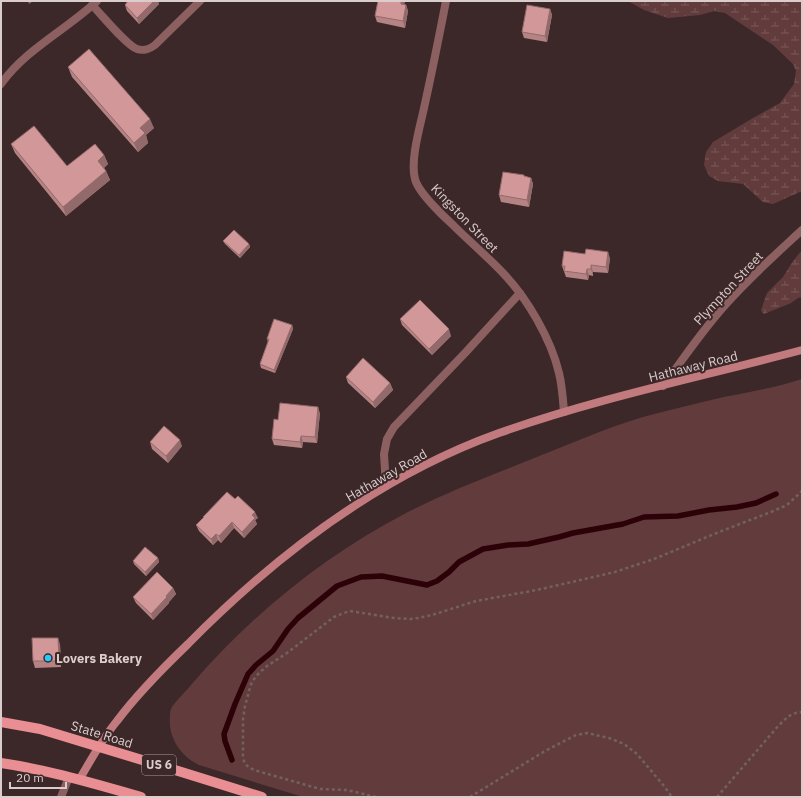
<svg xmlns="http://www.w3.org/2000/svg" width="803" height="798" font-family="'IBM Plex Sans',sans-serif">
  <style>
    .green { fill: #623c3d }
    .wetland { fill: url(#wetland-marsh) }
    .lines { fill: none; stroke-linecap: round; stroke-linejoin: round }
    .stream { stroke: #2c0208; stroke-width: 5.5 }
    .path { stroke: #736060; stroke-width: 2.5; stroke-dasharray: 3 3; stroke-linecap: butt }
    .service { stroke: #8c6061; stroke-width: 8 }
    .minor { stroke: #8c6061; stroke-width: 8 }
    .secondary { stroke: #c17a7d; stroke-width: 8 }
    .primary { stroke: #e98e92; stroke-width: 10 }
    .wall { fill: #b58384 }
    .shaded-wall { fill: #936a6b }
    .building { fill: #d29899; stroke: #936a6b }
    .poi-dot { fill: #26c9fe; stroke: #3d2829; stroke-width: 1.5 }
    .labels { text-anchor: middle; stroke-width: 4; stroke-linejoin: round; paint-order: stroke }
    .shield { fill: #3d2829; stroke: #ac9c9c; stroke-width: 1 }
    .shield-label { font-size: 12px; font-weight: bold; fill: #dccdcd }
    .street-label { font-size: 13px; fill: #dccdcd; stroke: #3d2829 }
    .poi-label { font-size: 13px; font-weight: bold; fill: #dccdcd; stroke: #3d2829; text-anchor: start }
  </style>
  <defs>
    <pattern id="wetland-marsh" width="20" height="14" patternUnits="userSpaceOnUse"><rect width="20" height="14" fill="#623c3d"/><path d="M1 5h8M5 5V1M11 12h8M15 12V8" fill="none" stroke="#785758"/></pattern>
  </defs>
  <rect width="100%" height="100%" fill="#3d2829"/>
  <path class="green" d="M802 379V797H303L199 765C181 756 168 738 170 717 170 716 170 711 171 709 173 704 187 690 191 685 251 615 324 556 406 513 445 493 486 477 527 461 565 446 603 429 643 417 670 410 697 403 724 397 750 392 777 387 802 379Z"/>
  <path class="wetland" d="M628 1H802V191L773 204 763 202 743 184 718 181 709 176 704 165 706 152 713 142 753 118 780 103 794 84 796 71 793 64 773 45 725 13 714 11 700 15 668 18 644 10Z
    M802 250V297L798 298 791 303 764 314 762 312 761 310 767 293 783 277 793 261Z"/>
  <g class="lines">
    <path class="stream" d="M232 760 225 741 224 734 235 704 248 674 256 665 273 651 288 629 298 618 337 586 361 577 382 576 427 585 437 581 449 572 459 562 483 549 508 545 528 544 559 537 573 533 623 524 644 517 678 516 709 510 737 507 756 503 776 494"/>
    <path class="path" d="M376 797 347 790 320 789 254 770C247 766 244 765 243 756V719L245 706 251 684 256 676 267 666 287 653 334 617 344 613 350 611 394 618 411 619 418 618 432 615 476 601 537 590 615 572 654 559 719 532 771 512 787 505 802 491
      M470 797 545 751 576 735 587 733 609 738 624 744 637 754 664 786 672 797
      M717 797 779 725C788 717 790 713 802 712"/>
    <path class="service" d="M92 5C101 14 127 46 137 49 143 51 150 49 155 45L200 1
      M61 797 69 777"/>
    <path class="minor" d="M446 1C439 37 432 72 424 108 420 127 410 160 415 179 418 192 443 216 453 225 470 242 488 257 503 273 527 298 551 339 559 373 562 385 563 399 564 412
      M1 84C26 49 66 30 97 1
      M663 386C684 358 703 329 727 303 750 277 776 254 802 230
      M386 486 384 454 387 439 394 427 466 352 520 293"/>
    <path class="secondary" d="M79 780C91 760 102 739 117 721 138 693 163 668 188 644 277 554 379 476 499 433 598 398 701 377 802 350"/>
    <path class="primary" d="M1 722 40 729 162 766 262 797
      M1 763C49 770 95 784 141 797"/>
  </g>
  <path class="wall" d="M128 1H158L159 4 139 24 127 11 125 5Z
    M378 1H405L404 4 406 5 408 11 405 28 377 22 375 16Z
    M550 9 552 15 547 42 524 38 522 32Z
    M68 67 154 128 146 135 148 143 138 152 72 77Z
    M11 144 67 166 104 155 108 164 104 168 106 171 110 180 66 216 15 153Z
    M525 176 531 178 533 184 529 207 501 202 499 195Z
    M223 241 249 244 250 247 240 258 225 244Z
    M610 258 608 273 593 272V276L589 275 588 280 566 277 562 266Z
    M400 319 451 336 432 355 402 325Z
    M292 325 293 329 275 373 261 368 260 364 268 342 267 339Z
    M346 377 390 383 393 390 375 408 348 383Z
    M320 413 317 443 303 442 302 448 274 445 272 439 278 420Z
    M150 442 182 446 168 463 152 449Z
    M235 499 258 518 255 520 257 524 244 538 234 528 221 543 218 540 213 545 199 531 196 525 203 518V517Z
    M158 558 159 562 146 576 134 564 133 561Z
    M173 588 176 594 169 602V603L153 620 136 603 133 597Z
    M60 644 61 667 35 668 33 661Z"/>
  <path class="shaded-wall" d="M28 1H33L29 4Z
    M154 1H158L159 4 139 24 137 18Z
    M401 1H405L403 10 401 4Z
    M406 5 408 11 405 28 403 21Z
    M550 9 552 15 547 42 545 36Z
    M150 119 154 128 146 135 148 143 138 152 134 143 140 128Z
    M104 155 108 164 101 170 98 161Z
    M106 171 110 180 66 216 63 207Z
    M531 178 533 184 529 207 527 200Z
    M249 244 250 247 240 258 239 255Z
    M608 252 610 258 608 273 606 267Z
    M591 265 593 272V276L591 269Z
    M587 269 589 275 588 280 586 274Z
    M292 325 293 329 275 373 274 370Z
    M449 329 451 336 432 355 429 349Z
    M390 383 393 390 375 408 373 402Z
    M318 407 320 413 317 443 315 437Z
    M301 436 303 442 302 448 300 442Z
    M180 440 182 446 168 463 166 456Z
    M255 512 258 518 255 520 257 524 244 538 242 532 252 515Z
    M232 522 234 528 221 543 219 536Z
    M216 534 218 540 213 545 211 539Z
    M158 558 159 562 146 576 145 572Z
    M173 588 176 594 169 602V603L153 620 151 614 166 596Z
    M58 638 60 644 61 667 59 661Z"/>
  <path class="building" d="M128 1H154L137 18 125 5Z
    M378 1H401V4L406 5 403 21 375 16Z
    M527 5 550 9 545 36 522 32Z
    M89 49 150 119 140 128 145 133 134 143 68 67Z
    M34 126 67 166 95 144 104 155 98 161 106 171 63 207 11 144Z
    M503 172 524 175V176L531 178 527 200 499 195Z
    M234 230 249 244 239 255 223 241Z
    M586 249 608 252 606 267 591 265V269H587L586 274 564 271 565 266H562L564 251 585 254Z
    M420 300 449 329 429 349 400 319Z
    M274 319 292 325 274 370 260 364 269 339H267Z
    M363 358 390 383 373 402 346 377Z
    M280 403 318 407 315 437 301 436 300 442 272 439 274 419 278 420Z
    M164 426 180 440 166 456 150 442Z
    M227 492 235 499 238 496 255 512 252 515 255 518 242 532 232 522 219 536 216 534 211 539 196 525 204 517H203Z
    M145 547 158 558 145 572 133 561Z
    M157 572 173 588 166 596 167 597 151 614 133 597Z
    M32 638H58L59 661H33Z"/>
  <circle class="poi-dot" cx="48" cy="658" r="4"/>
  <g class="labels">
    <rect class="shield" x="142" y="755" width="34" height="20" rx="3"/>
    <g class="shield-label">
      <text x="159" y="769">US 6</text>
    </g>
    <g class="street-label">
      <text transform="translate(465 218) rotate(46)" y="5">Kingston Street</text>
      <text transform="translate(728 288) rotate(-47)" y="5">Plympton Street</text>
      <text transform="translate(693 366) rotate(-14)" y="5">Hathaway Road</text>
      <text transform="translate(386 475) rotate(-30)" y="5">Hathaway Road</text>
      <text transform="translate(102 734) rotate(17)" y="5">State Road</text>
    </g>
    <g class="poi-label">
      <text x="56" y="663">Lovers Bakery</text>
    </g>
  </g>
  <rect width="803" height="798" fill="none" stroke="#dccdcd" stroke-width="4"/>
  <path d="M10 782v6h56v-6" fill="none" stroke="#dccdcd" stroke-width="2"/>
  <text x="16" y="782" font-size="12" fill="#dccdcd" stroke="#3d2829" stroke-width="3" paint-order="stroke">20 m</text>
</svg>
